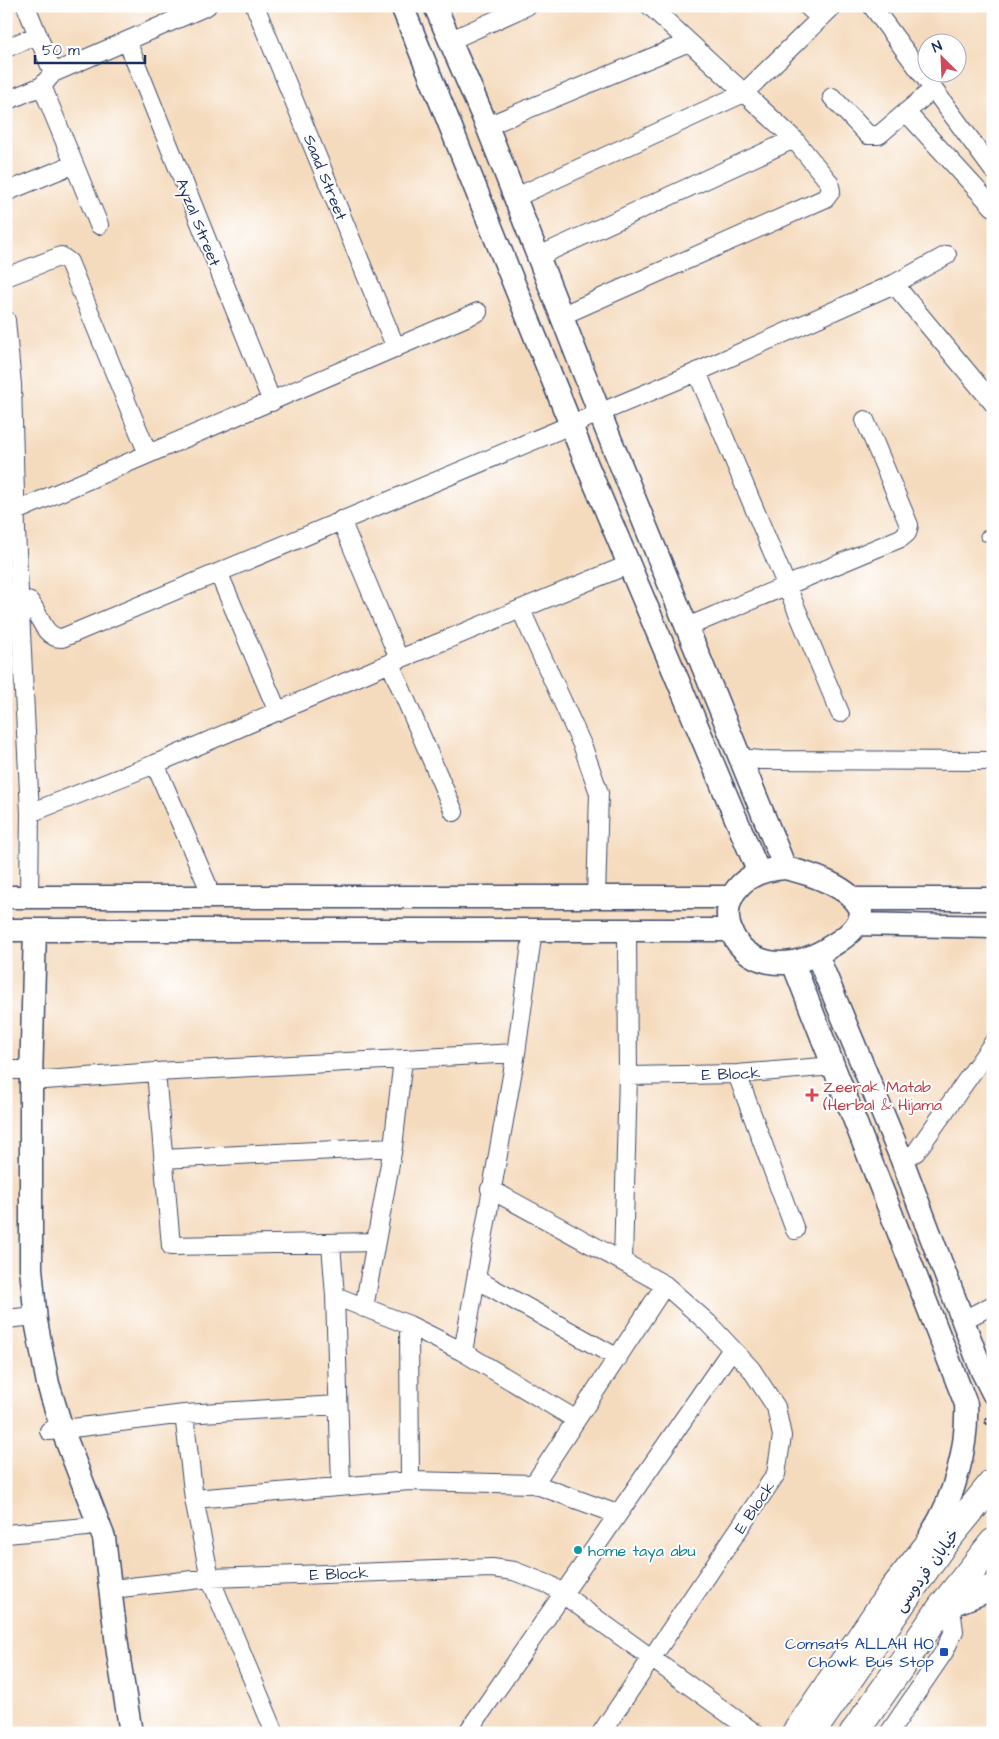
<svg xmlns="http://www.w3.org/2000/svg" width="999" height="1739" font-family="'Architects Daughter','Playpen Sans Arabic',sans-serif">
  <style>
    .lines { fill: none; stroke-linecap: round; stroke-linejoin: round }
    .service-casing { stroke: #3c496c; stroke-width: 11 }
    .minor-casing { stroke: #3c496c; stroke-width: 20 }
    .tertiary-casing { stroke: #3c496c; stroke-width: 25 }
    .secondary-casing { stroke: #3c496c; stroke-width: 28 }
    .primary-casing { stroke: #3c496c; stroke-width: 30 }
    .path { stroke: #3c496c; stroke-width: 2.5; stroke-dasharray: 4 4; stroke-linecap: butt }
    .service { stroke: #fff; stroke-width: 9 }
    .minor { stroke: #fff; stroke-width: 18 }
    .tertiary { stroke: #fff; stroke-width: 22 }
    .secondary { stroke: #fff; stroke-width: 25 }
    .primary { stroke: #fff; stroke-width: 28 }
    .health-dot { fill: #e0444e; stroke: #fff; stroke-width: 2 }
    .culture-dot { fill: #0f9aa8; stroke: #fff; stroke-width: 2 }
    .transit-dot { fill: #1a4fb4; stroke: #fff; stroke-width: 2 }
    .labels { text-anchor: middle; stroke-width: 4; stroke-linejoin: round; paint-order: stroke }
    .street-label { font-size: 16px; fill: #1b2f5e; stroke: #fff }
    .health-label { font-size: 16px; fill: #be3a42; stroke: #fff; text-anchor: start }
    .culture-label { font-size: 16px; fill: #0d838f; stroke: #fff; text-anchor: start }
    .transit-label { font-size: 16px; fill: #164399; stroke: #fff; text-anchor: end }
  </style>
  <rect width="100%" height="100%" fill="#fff"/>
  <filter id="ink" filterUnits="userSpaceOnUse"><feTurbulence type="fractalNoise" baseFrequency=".02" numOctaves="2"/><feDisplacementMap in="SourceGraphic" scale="10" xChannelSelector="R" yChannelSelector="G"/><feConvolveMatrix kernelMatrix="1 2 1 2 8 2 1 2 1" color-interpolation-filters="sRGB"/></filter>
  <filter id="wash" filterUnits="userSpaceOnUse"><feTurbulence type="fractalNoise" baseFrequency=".0096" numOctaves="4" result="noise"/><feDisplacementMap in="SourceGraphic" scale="20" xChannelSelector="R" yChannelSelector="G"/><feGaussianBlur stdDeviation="1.12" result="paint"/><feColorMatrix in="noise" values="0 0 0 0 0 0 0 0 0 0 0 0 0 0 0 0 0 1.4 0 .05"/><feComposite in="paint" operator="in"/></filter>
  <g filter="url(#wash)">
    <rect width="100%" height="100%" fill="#f5dbbe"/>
  </g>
  <g filter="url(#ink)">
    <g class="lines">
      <g class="service-casing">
        <path id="service" d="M985 536 993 532"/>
      </g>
      <g class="minor-casing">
        <path id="minor" d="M26 6 53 73
          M255 6 396 348
          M807 6 820 18
          M872 6 993 170
          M127 41 272 402
          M449 41 527 6
          M6 48 38 35
          M42 86 99 225
          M832 97 868 135H879L932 90
          M6 101 42 86 53 73 207 6
          M906 112 993 207
          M487 126 689 42
          M6 192 74 164
          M514 198 744 93 833 6
          M539 256 794 139
          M6 277 61 256 69 262 148 454
          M894 284 993 403
          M563 315 826 198 831 191 829 182 794 139 650 6
          M6 320 12 385 16 531 30 813 29 897
          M697 372 840 713
          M16 511 478 312
          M341 520 399 659
          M219 574 278 712
          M19 598 30 602C40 614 43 638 62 638L697 372 894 284 947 255
          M521 610 583 747 599 793 596 897
          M687 627 901 538 907 533 909 525 865 420
          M390 663 454 812
          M740 758 761 760 993 761
          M155 764 207 884V898
          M30 813 155 764 390 663 630 564
          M627 930 628 1076 737 1074 834 1066
          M6 1070H19
          M156 1072 171 1246 376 1242
          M737 1074 795 1230
          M31 1081 156 1072 516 1053
          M163 1159 393 1147
          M902 1160 916 1152 993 1043
          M490 1189 665 1285 708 1323 751 1369 776 1407 782 1436 776 1474 601 1733
          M331 1244 335 1296 341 1485
          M623 1260 628 1076
          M476 1279 618 1358
          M335 1296 409 1325 463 1352 575 1419
          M364 1308 393 1147 403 1059
          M6 1319 35 1316
          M963 1320 993 1305
          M409 1325 410 1481 534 1484 617 1514
          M463 1352 516 1053 533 930
          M184 1414 194 1499 210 1578 275 1733
          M49 1431 184 1414 338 1405
          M534 1484 665 1285
          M194 1499 410 1481
          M6 1534 87 1527 100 1524
          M112 1589 210 1578 492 1568 514 1571 550 1585 755 1733
          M467 1733 732 1349
          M790 1733 889 1587 931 1534
          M889 1733 944 1652 954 1631 952 1616 942 1607"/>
      </g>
      <g class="tertiary-casing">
        <path id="tertiary" d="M402 6 587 465 759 873
          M435 6 487 126 600 414 785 868
          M785 868C808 873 853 887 861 911 861 926 846 937 833 945 731 1011 682 874 785 868Z
          M6 897H732
          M854 899H993
          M857 924 993 927
          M6 930H729
          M35 930 31 1081V1268L36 1321 48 1384 62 1429 104 1538 118 1653 131 1733
          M817 955 902 1160 982 1371 993 1393
          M793 963 966 1404C968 1447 954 1499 931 1534"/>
      </g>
      <g class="secondary-casing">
        <path id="secondary" d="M942 1607 993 1587"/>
      </g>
      <g class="primary-casing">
        <path id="primary" d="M811 1733 942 1545 993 1483
          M854 1733 942 1607 993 1543"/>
      </g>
      <path class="path" d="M985 1420 993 1412
        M985 1422 993 1428"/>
      <use href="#service" class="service"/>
      <use href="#minor" class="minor"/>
      <use href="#tertiary" class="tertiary"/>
      <use href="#secondary" class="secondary"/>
      <use href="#primary" class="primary"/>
    </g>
  </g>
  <path class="health-dot" d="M809.5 1087.5h5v5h5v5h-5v5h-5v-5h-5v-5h5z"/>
  <circle class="culture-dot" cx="578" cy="1550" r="5"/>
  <rect class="transit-dot" x="939" y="1647" width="10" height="10" rx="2.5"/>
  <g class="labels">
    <g class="street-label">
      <text transform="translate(326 177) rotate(68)" y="6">Saad Street</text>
      <text transform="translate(199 222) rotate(68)" y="6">Ayzal Street</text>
      <text transform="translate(731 1073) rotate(-2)" y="6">E Block</text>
      <text transform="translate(754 1507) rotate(-56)" y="6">E Block</text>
      <text transform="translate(926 1570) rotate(-54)" y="6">خیابان فردوسی</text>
      <text transform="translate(339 1573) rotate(-2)" y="6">E Block</text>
    </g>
    <g class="health-label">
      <text x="823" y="1092">Zeerak Matab<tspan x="823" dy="18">(Herbal &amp; Hijama</tspan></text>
    </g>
    <g class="culture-label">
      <text x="588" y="1556">home taya abu</text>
    </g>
    <g class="transit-label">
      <text x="934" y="1649">Comsats ALLAH HO<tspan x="934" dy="18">Chowk Bus Stop</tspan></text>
    </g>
  </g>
  <rect width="999" height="1739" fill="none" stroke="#fff" stroke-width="25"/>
  <g transform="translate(942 58) rotate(336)"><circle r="24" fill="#ffffff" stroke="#a4acbf"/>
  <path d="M0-4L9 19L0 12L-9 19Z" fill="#d1495b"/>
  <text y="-8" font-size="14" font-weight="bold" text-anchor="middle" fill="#1b2f5e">N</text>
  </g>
  <path d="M35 55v8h110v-8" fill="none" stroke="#1b2f5e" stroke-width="2.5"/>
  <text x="42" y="55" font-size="15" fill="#1b2f5e" stroke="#ffffff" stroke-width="4" paint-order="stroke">50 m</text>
</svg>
